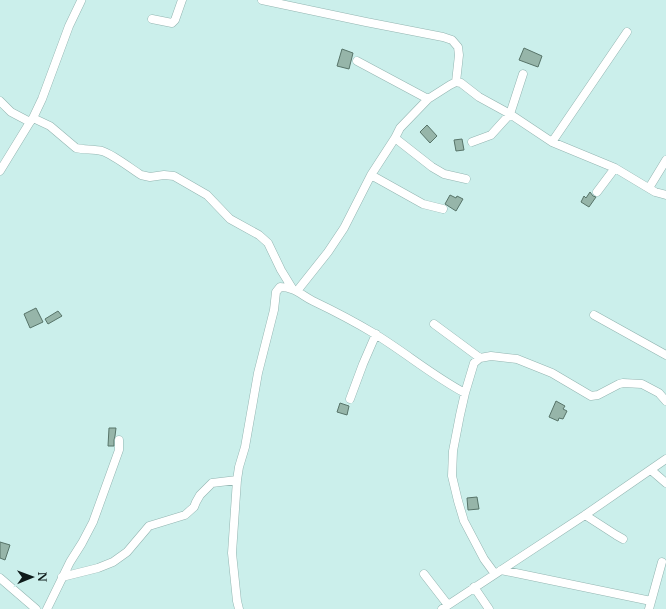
<svg xmlns="http://www.w3.org/2000/svg" width="666" height="609" font-family="'Libre Baskerville',serif">
  <style>
    .building { fill: #96b5a9; stroke: #577469 }
    .lines { fill: none; stroke-linecap: round; stroke-linejoin: round }
    .minor-casing { stroke: #93b5b1; stroke-width: 9 }
    .minor { stroke: #fff; stroke-width: 8 }
  </style>
  <rect width="100%" height="100%" fill="#cbefeb"/>
  <path class="building" d="M524 48 542 56 538 67 519 60Z
    M342 49 353 53 349 69 337 66Z
    M427 125 437 136 430 143 420 132Z
    M462 139 464 150 456 151 454 140Z
    M590 192 593 196 596 197 589 207 581 202 584 196 586 198Z
    M450 195 456 198 457 196 463 199 456 211 445 204Z
    M36 308 43 322 30 328 24 314Z
    M58 311 62 316 48 324 45 319Z
    M556 401 565 406 563 409 567 411 563 419 559 418 558 421 549 417Z
    M340 403 349 406 347 415 337 412Z
    M109 428H116L115 436 114 440V446H108Z
    M477 497 479 509 468 510 467 498Z
    M0 542 10 545 5 560 0 558Z"/>
  <g class="lines">
    <g class="minor-casing">
      <path id="minor" d="M262 0 366 22 443 37 452 40 458 47 459 55 456 82
        M152 19 172 23 175 20 182 0
        M357 61 428 99
        M0 101 11 112 30 122
        M33 118 42 99 69 26 81 1
        M395 138 432 167 444 174 466 179
        M472 142 491 135 510 114 523 74
        M552 142 627 32
        M0 171 30 122 33 118 50 126 76 148C84 150 93 149 102 151 114 155 130 168 141 175L150 177 164 175 174 176 207 195 230 219 259 235 268 243 281 270 292 288
        M371 175 423 204 443 209
        M649 188 666 160
        M597 192 615 168
        M297 291 328 252 344 228 371 175 395 138 400 128 428 99 450 85 456 82 461 83 479 97 510 114 552 142 615 168 655 192 666 195
        M594 315 666 355
        M434 324 480 358
        M350 399 363 364 376 334
        M651 470 666 483
        M585 515 616 535 623 539
        M501 570 651 601
        M424 574 448 605
        M495 574 484 559 464 521 458 501 452 476 453 451 460 415 465 393 474 363 480 358 491 356 517 359 552 373 591 396 598 395 619 384 623 383 642 384 659 393 666 401
        M62 577 98 568 113 562 127 552 149 526 185 515 194 507 196 502 200 495 212 483 237 480
        M0 578 36 609
        M474 587 489 609
        M47 609 70 562 82 543 93 522 119 450V440
        M239 609 237 601 232 553 237 480 239 467 245 447 258 373 274 310 276 292 280 287C295 287 301 295 313 301 334 311 355 322 375 334 406 353 433 376 465 393
        M442 609 585 515 666 459
        M649 609 662 562"/>
    </g>
    <use href="#minor" class="minor"/>
  </g>
  <g transform="translate(32 577) rotate(89)" stroke="#cbefeb" stroke-width="3" paint-order="stroke">
  <path d="M0-3L7 15L0 10L-7 15Z" fill="#0e1b1a"/>
  <text y="-6" font-size="11" font-weight="bold" text-anchor="middle" fill="#0e1b1a">N</text>
  </g>
</svg>
